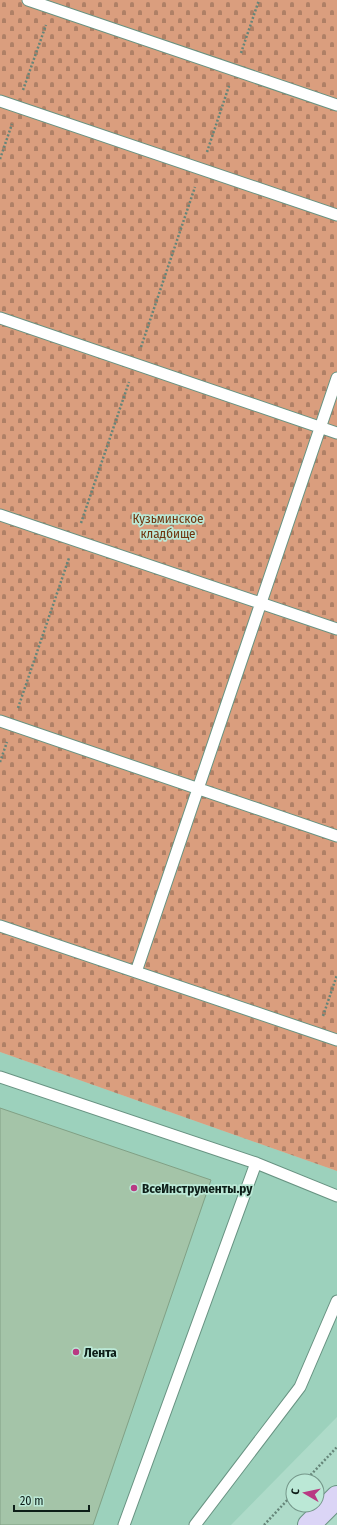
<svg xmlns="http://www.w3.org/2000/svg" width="337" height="1525" font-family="'Fira Sans Condensed',sans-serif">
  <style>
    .built { fill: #9cd1bc }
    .cemetery { fill: url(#cemetery-stones) }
    .building { fill: #a4c4a8; stroke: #81a085 }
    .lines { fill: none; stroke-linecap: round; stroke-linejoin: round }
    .service-casing { stroke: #689382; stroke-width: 13 }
    .secondary-casing { stroke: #689382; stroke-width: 24 }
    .path { stroke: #658579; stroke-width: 2.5; stroke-dasharray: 2 2; stroke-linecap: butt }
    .service { stroke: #fff; stroke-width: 11 }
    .secondary { stroke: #dbd5f6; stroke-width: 22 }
    .poi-dot { fill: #b93983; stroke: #bbe8d6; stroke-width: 1.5 }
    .labels { text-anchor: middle; stroke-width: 3.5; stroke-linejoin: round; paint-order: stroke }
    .park-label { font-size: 13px; fill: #6f350f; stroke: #bbe8d6 }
    .poi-label { font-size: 13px; font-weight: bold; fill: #0d1e18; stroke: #bbe8d6; text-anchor: start }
  </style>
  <defs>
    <pattern id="cemetery-stones" width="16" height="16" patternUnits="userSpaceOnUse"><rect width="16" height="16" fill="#da9e7e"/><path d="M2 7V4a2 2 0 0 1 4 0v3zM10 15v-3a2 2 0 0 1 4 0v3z" fill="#af8066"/></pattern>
  </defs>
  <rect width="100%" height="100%" fill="#aedbc9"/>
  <path class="built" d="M0 1052 337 1171V1417L231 1525H0Z"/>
  <path class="cemetery" d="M0 0H337V1171L0 1052Z"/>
  <path class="building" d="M0 1108 211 1180 93 1525H0Z"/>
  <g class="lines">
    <g class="service-casing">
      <path id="service" d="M28 0 337 105
        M0 101 337 215
        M0 318 337 433
        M0 515 337 629
        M0 721 337 836
        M0 926 337 1040
        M136 972 337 378
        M0 1077 256 1163 337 1196
        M124 1525 256 1163
        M195 1525 300 1387 337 1301"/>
    </g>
    <g class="secondary-casing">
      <path id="secondary" d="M309 1525 337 1497"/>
    </g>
    <path class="path" d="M241 53 259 0
      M23 90 46 25
      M207 152 229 86
      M0 159 12 124
      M141 347 195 187
      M81 523 129 382
      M18 708 69 558
      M0 762 7 742
      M323 1016 337 975
      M305 1481 337 1447
      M264 1525 293 1494"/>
    <use href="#service" class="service"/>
    <use href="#secondary" class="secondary"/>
  </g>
  <g class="poi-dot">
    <circle cx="134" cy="1188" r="4"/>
    <circle cx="76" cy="1352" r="4"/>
  </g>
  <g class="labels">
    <g class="park-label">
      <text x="168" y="523">Кузьминское<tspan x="168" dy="15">кладбище</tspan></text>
    </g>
    <g class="poi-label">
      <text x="142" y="1193">ВсеИнструменты.ру</text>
      <text x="84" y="1357">Лента</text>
    </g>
  </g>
  <g transform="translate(305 1493) rotate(279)"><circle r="19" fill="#bbe8d6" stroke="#75978a"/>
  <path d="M0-3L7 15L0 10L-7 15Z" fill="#b93983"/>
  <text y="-6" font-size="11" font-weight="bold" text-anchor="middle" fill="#0d1e18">С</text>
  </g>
  <path d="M14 1505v6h75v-6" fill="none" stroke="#0d1e18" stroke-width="2"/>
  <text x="20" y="1505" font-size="12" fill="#0d1e18" stroke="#bbe8d6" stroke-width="3" paint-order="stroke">20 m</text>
</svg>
